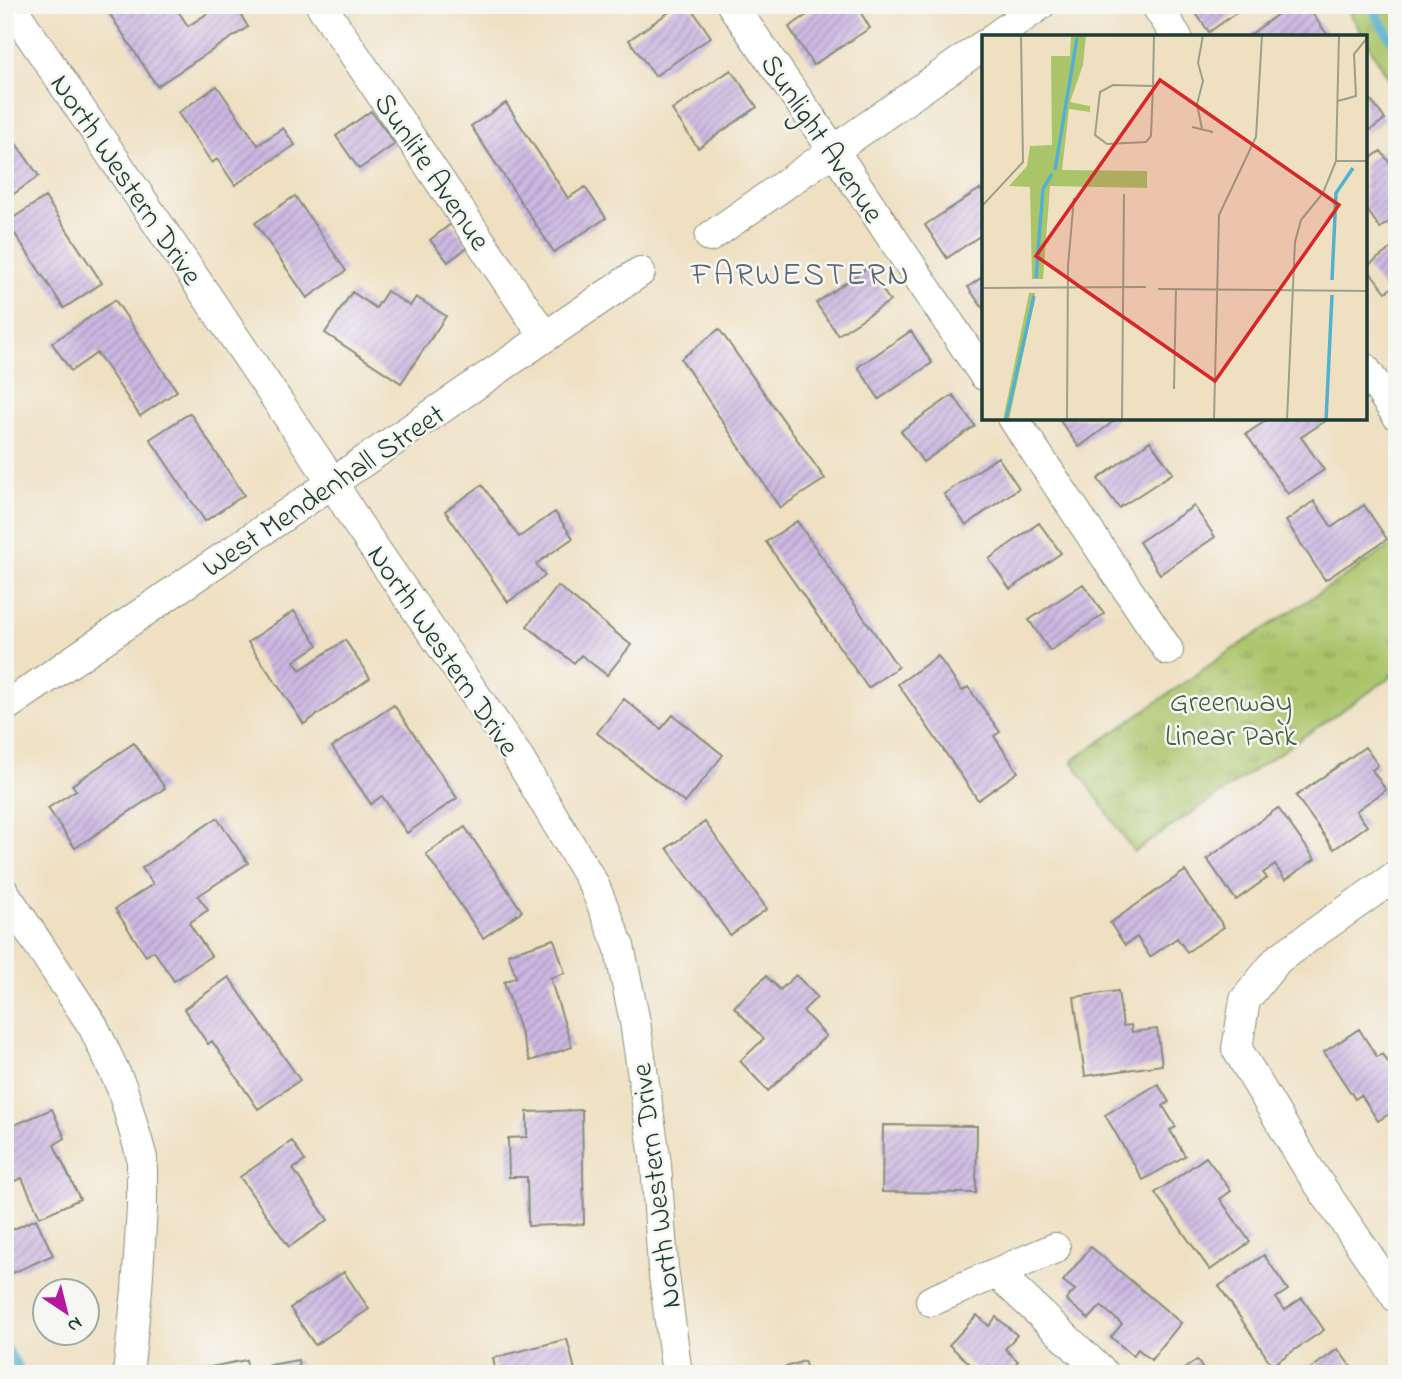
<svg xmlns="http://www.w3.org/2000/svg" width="1402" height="1379" font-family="'Indie Flower',sans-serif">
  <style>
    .park { fill: url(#park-tufts); stroke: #64804e; stroke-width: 2 }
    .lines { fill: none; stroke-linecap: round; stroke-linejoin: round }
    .stream { stroke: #52b0d1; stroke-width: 10 }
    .building { fill: url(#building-hatch) }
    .street-casing { stroke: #878e7b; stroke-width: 32 }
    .street { stroke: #fff; stroke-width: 30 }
    .labels { text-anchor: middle; stroke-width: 5; stroke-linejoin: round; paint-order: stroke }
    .street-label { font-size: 30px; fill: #1f3d34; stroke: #f6f6f2 }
    .park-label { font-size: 30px; fill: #425f41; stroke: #f6f6f2 }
    .neighbourhood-label { font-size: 32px; letter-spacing: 2px; fill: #5c6871; stroke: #f6f6f2 }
    .inset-river { fill: none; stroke: #52b0d1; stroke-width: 3.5 }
    .inset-road { fill: none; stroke: #9c9f89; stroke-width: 2 }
    .view { fill: #d62828; fill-opacity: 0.15; stroke: #d62828; stroke-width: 3.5 }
    .inset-edge { fill: none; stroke: #1f3d34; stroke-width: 3.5 }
  </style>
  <defs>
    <pattern id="park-tufts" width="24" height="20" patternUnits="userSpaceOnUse" patternTransform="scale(1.75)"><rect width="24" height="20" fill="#aac469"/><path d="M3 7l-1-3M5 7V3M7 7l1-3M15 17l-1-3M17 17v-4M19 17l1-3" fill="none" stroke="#8aa057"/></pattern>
    <pattern id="building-hatch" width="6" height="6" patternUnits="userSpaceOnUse" patternTransform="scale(1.75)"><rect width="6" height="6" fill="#cdb7e2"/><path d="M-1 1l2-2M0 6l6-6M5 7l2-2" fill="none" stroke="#a696b8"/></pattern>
  </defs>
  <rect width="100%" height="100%" fill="#f6f6f2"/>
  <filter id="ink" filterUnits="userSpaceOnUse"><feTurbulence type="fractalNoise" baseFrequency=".0143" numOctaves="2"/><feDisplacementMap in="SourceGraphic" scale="14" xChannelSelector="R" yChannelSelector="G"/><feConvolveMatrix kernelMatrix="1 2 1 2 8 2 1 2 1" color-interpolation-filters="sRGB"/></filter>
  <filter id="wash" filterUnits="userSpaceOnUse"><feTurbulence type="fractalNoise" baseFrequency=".00686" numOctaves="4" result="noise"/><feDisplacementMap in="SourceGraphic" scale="28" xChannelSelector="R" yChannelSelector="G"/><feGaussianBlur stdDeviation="1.57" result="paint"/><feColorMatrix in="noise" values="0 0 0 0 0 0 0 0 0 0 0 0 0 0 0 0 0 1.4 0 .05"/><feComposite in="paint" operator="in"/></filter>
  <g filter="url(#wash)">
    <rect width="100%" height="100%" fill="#efe0c2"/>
    <path class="park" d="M1345 5H1397V92L1365 39V37H1364Z
      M1397 542V673L1134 852 1072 761 1227 653Z"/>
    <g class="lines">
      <path class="stream" d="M1374 5 1377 17 1397 47
        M5 1347 22 1374"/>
    </g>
    <g id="blocks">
      <path class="building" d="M104 5H174L188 26 220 5H235L248 27 157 86Z
        M679 5H689L711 37 655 76 629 40Z
        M822 5H856L870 28 813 65 789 27Z
        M1190 5H1247L1209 32Z
        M1290 5H1306L1329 37H1247Z
        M731 70 757 107 698 148 672 110Z
        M217 86 258 145 283 128 295 145 235 185 217 159 212 163 178 113Z
        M1365 92 1385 119 1365 134Z
        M506 103 568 198 585 187 606 218 554 252 471 126Z
        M371 111 395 144 359 169 336 136Z
        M5 128 39 176 5 200Z
        M1381 151 1397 173V216L1380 228 1365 207V162Z
        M980 189 984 195V233L947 258 925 225Z
        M295 196 346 271 307 298 255 223Z
        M45 197 102 283 64 308 7 222Z
        M451 224 469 246 448 262 430 240Z
        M1397 244V284L1386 292 1366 267Z
        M867 268 890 301 838 335 816 303Z
        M984 276V310L968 287Z
        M387 291 410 306 416 297 446 316 401 383 325 333 352 292 376 308Z
        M115 300 177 391 140 416 97 353 71 371 52 343Z
        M719 329 825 479 780 508 681 359Z
        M911 331 932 363 879 399 858 367Z
        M953 395 975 426 923 462 901 431Z
        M190 413 244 495 205 521 150 439Z
        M1058 418H1118L1079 447Z
        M1270 418H1330L1301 437 1324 470 1288 494 1246 434Z
        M1150 441 1173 473 1119 508 1098 479Z
        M998 457 1019 488 966 525 944 494Z
        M482 485 519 537 555 512 573 538 536 564 545 576 508 602 445 511Z
        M1314 501 1332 527 1364 505 1387 539 1325 580 1286 521Z
        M1194 506 1215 537 1160 574 1139 542Z
        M797 521 898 667 868 688 766 542Z
        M1039 523 1061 553 1010 589 989 559Z
        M1083 584 1104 614 1050 651 1029 620Z
        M558 586 631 645 607 675 581 655 574 663 527 626Z
        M294 611 318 645 294 661 300 670 345 640 370 678 304 724 248 642Z
        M938 656 962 691 968 687 1000 732 994 736 1018 772 978 800 898 684Z
        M624 699 661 729 673 715 723 755 685 803 597 733Z
        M394 705 457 798 407 833 382 796 371 804 332 747Z
        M134 743 165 788 75 848 48 808 76 790 72 785Z
        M1365 747 1378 765 1372 770 1386 790 1356 811 1367 826 1334 849 1296 796Z
        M1278 808 1315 859 1285 880 1275 865 1263 873 1267 878 1236 900 1207 859Z
        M217 818 248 863 198 896 208 910 189 923 211 956 174 981 154 951 146 956 115 909 153 884 142 868Z
        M705 822 767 909 730 935 667 848Z
        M465 827 522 911 483 938 426 854Z
        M1185 871 1224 927 1187 952 1177 938 1150 957 1137 937 1125 945 1110 923Z
        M554 939 565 973 550 978 572 1047 530 1061 504 982 516 977 508 954Z
        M796 975 817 997 803 1011 826 1036 768 1091 740 1061 764 1039 734 1007 766 976 780 990Z
        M229 977 300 1080 258 1109 212 1041 208 1044 184 1009Z
        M1118 991 1123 1026 1131 1025 1132 1032 1157 1029 1162 1065 1085 1076 1074 997Z
        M1359 1029 1377 1057 1382 1054 1395 1072 1390 1076 1397 1087V1109L1378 1121 1361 1095 1355 1099 1324 1052Z
        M1158 1084 1169 1102 1163 1106 1176 1127 1170 1130 1185 1156 1143 1180 1105 1115Z
        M52 1109 65 1138 54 1145 80 1199 40 1217 22 1178 5 1185V1129Z
        M582 1110 584 1224 528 1226 527 1177H509L508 1138 527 1137V1112Z
        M883 1125 977 1126 976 1193 882 1192Z
        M292 1141 305 1161 293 1169 328 1220 289 1247 240 1177Z
        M1206 1157 1231 1191 1220 1199 1250 1242 1210 1270 1155 1193Z
        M36 1219 53 1255 6 1276 5 1233Z
        M1091 1247 1181 1323 1151 1360 1138 1349 1133 1356 1111 1337 1122 1324 1101 1306 1089 1319 1066 1300 1075 1290 1063 1281Z
        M1264 1255 1288 1290 1276 1298 1285 1310 1302 1298 1324 1330 1272 1365 1219 1286Z
        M344 1272 369 1309 315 1345 290 1308Z
        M977 1315 989 1326 996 1317 1017 1335 1005 1349 1018 1361 1007 1374H971L976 1369 949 1345Z
        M567 1339 576 1374H524L523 1369 505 1374H496L493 1358Z
        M1338 1349 1356 1374H1303Z
        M246 1360 248 1369 298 1360 301 1374H201L200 1369Z
        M1197 1360 1206 1374H1177Z
        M804 1361 809 1374H768V1373Z"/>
    </g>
  </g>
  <g filter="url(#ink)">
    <use href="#blocks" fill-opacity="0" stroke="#878e7b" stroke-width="2"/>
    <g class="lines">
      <g class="street-casing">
        <path id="street" d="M10 5 333 483 357 523 516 754 594 885 619 946 635 1022 656 1164 663 1268 677 1374
          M321 5 545 337
          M732 5 834 151 984 375
          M1156 5 1177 37
          M995 37 1040 5
          M710 237 984 45
          M1365 369 1397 415
          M1013 418 1168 650
          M5 707 640 272
          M1397 875 1278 959 1245 1000 1237 1049 1308 1168 1397 1298
          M5 894 93 1026 122 1088 142 1158V1208L137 1290 128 1374
          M997 1273 1104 1374
          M931 1301 1055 1248"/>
      </g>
      <use href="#street" class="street"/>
    </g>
  </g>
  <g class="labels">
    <g class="street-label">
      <text transform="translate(823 138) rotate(56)" y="10">Sunlight Avenue</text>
      <text transform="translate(433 171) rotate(56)" y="10">Sunlite Avenue</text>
      <text transform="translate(127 179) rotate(56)" y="10">North Western Drive</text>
      <text transform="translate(323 490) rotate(-34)" y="10">West Mendenhall Street</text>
      <text transform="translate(444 650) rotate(56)" y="10">North Western Drive</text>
      <text transform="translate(655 1186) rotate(-97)" y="10">North Western Drive</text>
    </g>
    <g class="park-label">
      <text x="1231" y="711">Greenway<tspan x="1231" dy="34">Linear Park</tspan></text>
    </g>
    <g class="neighbourhood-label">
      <text x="801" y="284">FARWESTERN</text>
    </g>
  </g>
  <g transform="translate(982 35)">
    <rect width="385" height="385" fill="#efe0c2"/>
    <path d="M89 0H104L101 30 88 67 108 71V77L87 74 80 135 165 136V153L68 151 61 244H50L48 152 27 151 45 131 48 111 70 110 69 21H88ZM47 258H53L52 268 27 385H21Z" fill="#aac469"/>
    <path class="inset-river" d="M73 135 95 3M54 243 61 154 70 139M350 245 354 158 371 133M24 385 52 261M344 385 350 260"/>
    <path class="inset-road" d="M131 50 171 51 169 101 164 107 125 109 113 100 118 57ZM171 51 172 0M356 66 374 61 372 19 385 3M210 92 231 97M220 94 215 69 221 46 216 28 221 0M354 126H385M0 171 41 127 39 0M0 253 164 252M176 254 385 256M192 354 194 254M85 385 86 231 92 163M140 385 142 159M232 385 237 180 274 102 280 0M305 385 313 207 319 185 341 158 354 126 357 0"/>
    <path class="view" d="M178 45 357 170 233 346 54 221Z"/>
    <rect width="385" height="385" class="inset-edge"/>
  </g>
  <rect width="1402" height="1379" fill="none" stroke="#f6f6f2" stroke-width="28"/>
  <g transform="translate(66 1312) rotate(145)"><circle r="33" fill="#f6f6f2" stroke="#a0aca6" stroke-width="2"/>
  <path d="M0-5L12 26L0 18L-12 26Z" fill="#b5179e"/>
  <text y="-10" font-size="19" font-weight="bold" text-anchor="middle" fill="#1f3d34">N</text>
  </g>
</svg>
